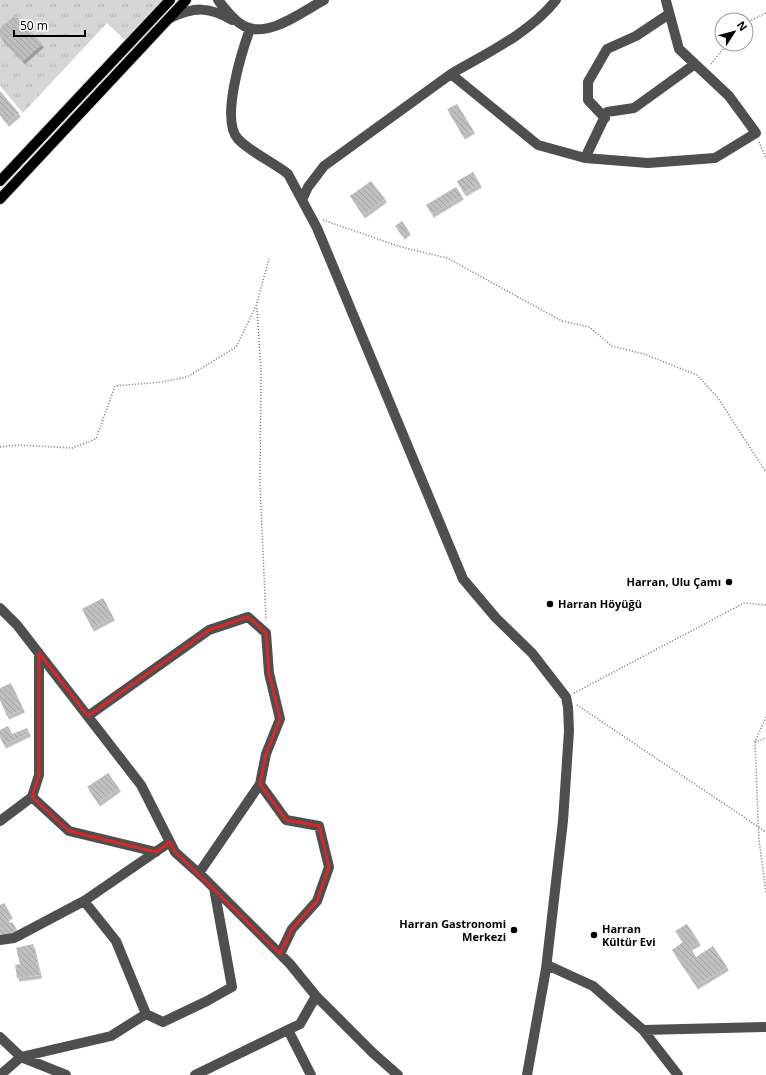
<svg xmlns="http://www.w3.org/2000/svg" width="766" height="1075" font-family="'Open Sans',sans-serif">
  <style>
    .grass { fill: url(#grass-tufts) }
    .building { fill: url(#building-back-hatch); filter: url(#shadow) }
    .lines { fill: none; stroke-linecap: round; stroke-linejoin: round }
    .major-casing { stroke: #dbdbdb; stroke-width: 12 }
    .path { stroke: #717171; stroke-width: 1.5; stroke-dasharray: 1 2; stroke-linecap: butt }
    .minor { stroke: #4f4f4f; stroke-width: 10 }
    .major { stroke: #000; stroke-width: 10 }
    .marked { fill: none; stroke: #d62828; stroke-width: 3; stroke-linejoin: round }
    .poi-dot { fill: #000; stroke: #fff; stroke-width: 1.5 }
    .labels { text-anchor: middle; stroke-width: 3; stroke-linejoin: round; paint-order: stroke }
    .poi-label { font-size: 11px; font-weight: bold; fill: #000; stroke: #fff; text-anchor: end }
  </style>
  <defs>
    <pattern id="grass-tufts" width="24" height="20" patternUnits="userSpaceOnUse"><rect width="24" height="20" fill="#d6d6d6"/><path d="M3 7l-1-3M5 7V3M7 7l1-3M15 17l-1-3M17 17v-4M19 17l1-3" fill="none" stroke="#b6b6b6"/></pattern>
    <pattern id="building-back-hatch" width="6" height="6" patternUnits="userSpaceOnUse"><rect width="6" height="6" fill="#bfbfbf"/><path d="M-1 5l2 2M0 0l6 6M5-1l2 2" fill="none" stroke="#a2a2a2"/></pattern>
    <filter id="shadow"><feDropShadow dx="2" dy="3.5" stdDeviation="0" flood-color="#0004"/></filter>
  </defs>
  <rect width="100%" height="100%" fill="#fff"/>
  <path class="grass" d="M0 0H170L129 44 107 23 23 113 0 86Z"/>
  <path class="building" d="M15 15 42 44 23 61 0 36V29Z
    M0 91 19 113 7 123 0 115Z
    M457 104 473 130 463 136 447 109Z
    M473 172 480 184 464 193 457 181Z
    M371 181 385 199 363 215 350 196Z
    M456 187 462 196 432 214 426 205Z
    M402 221 409 231 403 236 395 226Z
    M103 598 113 617 92 628 82 609Z
    M11 683 23 709 7 716 0 700V688Z
    M8 726 12 734 27 728 29 733 4 745 0 737V730Z
    M108 773 119 788 98 803 87 787Z
    M4 903 11 915 7 917 10 923 12 922 17 930 2 938 0 934V905Z
    M687 924 699 942 690 947 696 957 713 946 727 967 696 986 672 950 683 942 675 931Z
    M33 944 40 975 17 978 15 965 20 964 16 948Z"/>
  <g class="lines">
    <g class="major-casing">
      <path id="major" d="M0 181 170 0
        M0 199 186 0"/>
    </g>
    <path class="path" d="M746 23 766 13
      M711 64 727 44
      M759 142 766 159
      M323 220 401 247 447 258 562 321 589 327 612 346 644 354 697 375 718 398 766 472
      M257 308 261 371 260 484 266 620
      M0 447 17 445 72 448 96 439 115 386 162 382 187 377 236 347 256 306 269 259
      M574 693 744 603 766 605
      M577 705 766 832
      M766 717 755 742 759 840 766 893
      M755 742 766 738"/>
    <path class="minor" d="M218 0C225 9 234 21 244 26 268 39 303 11 324 0
      M170 18C194 7 208 6 232 20
      M250 29C242 51 220 120 238 139 249 151 274 163 288 174L317 228 463 579 496 618 532 653 566 697 568 707 569 731 563 821 546 969 527 1075
      M451 74C487 53 530 33 556 0
      M605 118 588 100V82L607 49 636 36 669 14
      M585 158 607 112 634 108 695 64
      M302 200 308 187 324 166 451 74 538 145 585 158 648 163 715 158 756 133 729 96 679 49 666 1
      M0 608 17 625 141 785 175 852 205 879 290 964 316 996 373 1053 398 1075
      M88 716 209 630 248 617 266 633 269 673 280 719 266 754 260 784 286 820 319 826 329 867 317 901 292 929 280 954
      M32 797 69 831 156 852
      M0 821 32 797 39 775V653
      M199 873 260 784
      M84 901 116 941 146 1014 163 1022 207 1001 232 987 214 888
      M0 940 14 938 84 901 170 842
      M547 965 593 986 643 1030
      M288 1030 311 1075
      M0 1037 21 1057 66 1075
      M0 1075 21 1057 111 1036 146 1014
      M195 1075 300 1024 316 996
      M678 1075 643 1030 766 1027"/>
    <use href="#major" class="major"/>
  </g>
  <path class="marked" d="M248 617 266 633 269 673 280 719 266 754 260 784 286 820 319 826 329 867 317 901 292 929 280 954 175 852 170 842 156 852 69 831 32 797 39 775V653L88 716 209 630Z"/>
  <g class="poi-dot">
    <circle cx="729" cy="582" r="4"/>
    <circle cx="550" cy="604" r="4"/>
    <circle cx="514" cy="930" r="4"/>
    <circle cx="594" cy="935" r="4"/>
  </g>
  <g class="labels">
    <g class="poi-label">
      <text x="721" y="586">Harran, Ulu Çamı</text>
      <text x="558" y="608" text-anchor="start">Harran Höyüğü</text>
      <text x="506" y="928">Harran Gastronomi<tspan x="506" dy="13">Merkezi</tspan></text>
      <text x="602" y="933" text-anchor="start">Harran<tspan x="602" dy="13">Kültür Evi</tspan></text>
    </g>
  </g>
  <g transform="translate(734 32) rotate(54)"><circle r="19" fill="#ffffff" stroke="#999999"/>
  <path d="M0-3L7 15L0 10L-7 15Z" fill="#000000"/>
  <text y="-6" font-size="11" font-weight="bold" text-anchor="middle" fill="#000000">N</text>
  </g>
  <path d="M14 30v6h71v-6" fill="none" stroke="#000000" stroke-width="2"/>
  <text x="20" y="30" font-size="12" fill="#000000" stroke="#ffffff" stroke-width="3" paint-order="stroke">50 m</text>
</svg>
